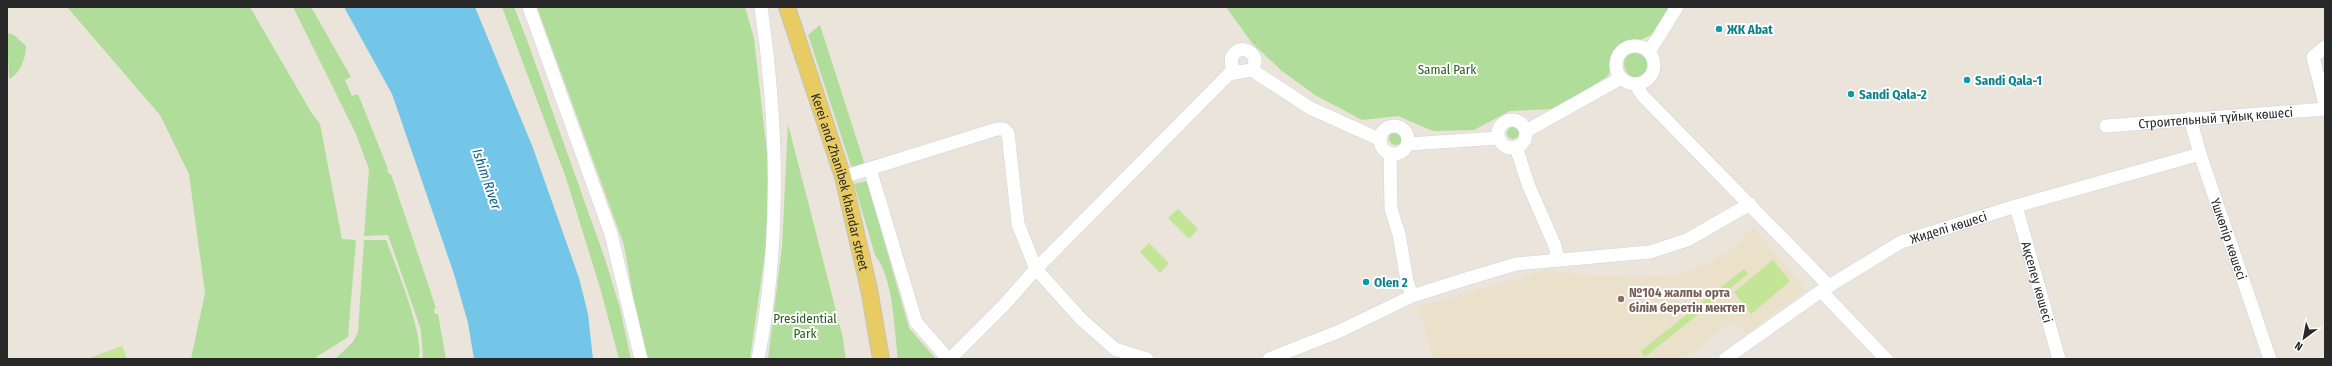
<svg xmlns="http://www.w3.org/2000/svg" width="2332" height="366" font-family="'Fira Sans Condensed',sans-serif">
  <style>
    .education { fill: #ebe1cb }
    .green { fill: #b0de9a }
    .pitch { fill: #c2e596 }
    .water { fill: #73c6e7 }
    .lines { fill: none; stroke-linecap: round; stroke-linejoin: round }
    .minor-casing { stroke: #d0d3e1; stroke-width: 14 }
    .major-casing { stroke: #c3c3c3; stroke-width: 18 }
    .minor { stroke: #fff; stroke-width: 13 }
    .major { stroke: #e8cb62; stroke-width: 16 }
    .culture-dot { fill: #0f9aa8; stroke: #fff; stroke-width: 1.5 }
    .education-dot { fill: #8d6e63; stroke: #fff; stroke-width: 1.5 }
    .labels { text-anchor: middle; stroke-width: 4; stroke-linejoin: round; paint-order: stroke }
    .culture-label { font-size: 13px; font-weight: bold; fill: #0d838f; stroke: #fff; text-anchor: start }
    .park-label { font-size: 13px; fill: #2a601d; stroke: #fff }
    .street-label { font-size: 13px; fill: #282828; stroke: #fff }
    .education-label { font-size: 13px; font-weight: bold; fill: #785e54; stroke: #fff; text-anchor: start }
    .water-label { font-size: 14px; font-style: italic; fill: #146390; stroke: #fff }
  </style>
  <rect width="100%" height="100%" fill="#eae4db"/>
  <path class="education" d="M1753 226 1806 290 1746 334 1733 322 1684 359H1433L1418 307 1546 270 1580 275 1636 277 1677 275 1707 264 1736 246Z"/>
  <path class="green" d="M67 7H250L311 112 320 124 342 239 356 240 348 337 313 359H191L205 293 189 174 160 115Z
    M293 7H311L351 77 345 80 352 96 358 94 388 169H387L389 174H391L436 308 434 309 435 314H438L446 359H423L421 330 388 235 364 236 369 169 355 132Z
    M502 7H514L527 40 605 259 620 308 631 359H619L601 291 566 178Z
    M537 7H745L754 38 769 171 766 246 750 359H644L624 245Z
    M1226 7H1669L1653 34 1622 49 1607 77 1554 109 1510 111 1474 130 1433 131 1398 116 1362 120 1315 95 1282 71 1252 43Z
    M820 25 864 162 859 168 851 166 808 35Z
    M7 33 14 35 26 46C26 58 20 74 9 79Z
    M1624 64a14 14 0 1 1 28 0a14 14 0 1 1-28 0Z
    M788 124 842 334 846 359H768L782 247Z
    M1507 133a6 6 0 1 1 12 0a6 6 0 1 1-12 0Z
    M1389 138a7 7 0 1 1 14 0a7 7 0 1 1-14 0Z
    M867 181 909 328 936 359H898C894 329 894 279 875 255L854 184Z
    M364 240H386C394 261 427 342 418 359H335L353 342 358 332Z"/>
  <path class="pitch" d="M1178 209 1198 229 1189 239 1168 218Z
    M1149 243 1169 263 1160 273 1140 252Z
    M1773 260 1790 281 1751 314 1734 292Z
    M1744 269 1748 274 1645 357 1641 351Z
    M122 346 127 359H87Z"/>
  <path class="water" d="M344 7H475L533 148 579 278 588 314 593 359H474L468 323 454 274 392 94Z"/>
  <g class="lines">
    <g class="minor-casing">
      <g id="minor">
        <path d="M529 7 611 234 641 359"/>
        <circle cx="1635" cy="65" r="19"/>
        <path d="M2325 47 2313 57 2325 104"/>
        <path d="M1649 52 1677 7"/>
        <path d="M1237 72 1232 67 1231 59C1238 39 1265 55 1251 70"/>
        <path d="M1635 84 1643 96 1829 286"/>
        <path id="s1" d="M2190 118 2200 154 2270 359"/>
        <circle cx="1512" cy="134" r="14"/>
        <circle cx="1394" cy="140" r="14"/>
        <path id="s2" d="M2106 126 2325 109"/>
        <path d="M1526 131 1621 78"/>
        <path d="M1408 144 1499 138"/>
        <path d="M1516 147 1528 184 1555 246 1557 255 1554 259"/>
        <path d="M1390 153 1391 209 1399 234 1407 281 1412 296"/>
        <path d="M870 169 916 322 948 359"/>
        <path d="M843 177 997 129H1004L1008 133 1018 224 1036 269 1229 74 1251 70 1255 72 1310 108 1379 139"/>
        <path id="s3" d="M2016 206 2059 359"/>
        <path d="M1821 291 1886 359"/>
        <path d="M758 359C781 243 778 124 761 7"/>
        <path d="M950 359 1004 305 1036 269 1081 319 1115 349 1147 359"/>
        <path d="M1269 359 1340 331 1412 296 1466 279 1516 264 1650 252 1687 240 1750 204"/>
        <path id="s4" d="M1725 359 1821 291 1901 242 2016 206 2200 154"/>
      </g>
    </g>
    <g class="major-casing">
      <g id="major">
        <path id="s5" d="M787 7 843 177 869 289 881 359"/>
      </g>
    </g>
    <use href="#minor" class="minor"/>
    <use href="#major" class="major"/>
  </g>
  <g class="culture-dot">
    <circle cx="1719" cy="29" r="4"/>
    <circle cx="1967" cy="80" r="4"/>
    <circle cx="1851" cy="94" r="4"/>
    <circle cx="1366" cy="282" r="4"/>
  </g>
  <circle class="education-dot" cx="1621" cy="299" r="4"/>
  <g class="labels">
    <g class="culture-label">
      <text x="1727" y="34">ЖК Abat</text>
      <text x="1975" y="85">Sandi Qala-1</text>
      <text x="1859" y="99">Sandi Qala-2</text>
      <text x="1374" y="287">Olen 2</text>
    </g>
    <g class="park-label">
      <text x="1447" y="74">Samal Park</text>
      <text x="805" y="323">Presidential<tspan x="805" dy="15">Park</tspan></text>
    </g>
    <g class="street-label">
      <text dy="5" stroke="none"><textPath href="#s2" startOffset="110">Строительный тұйық көшесі</textPath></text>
      <text dy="5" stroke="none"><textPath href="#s5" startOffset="183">Kerei and Zhanibek khandar street</textPath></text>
      <text dy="5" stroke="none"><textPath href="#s4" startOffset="261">Жиделі көшесі</textPath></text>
      <text dy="5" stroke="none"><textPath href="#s1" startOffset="127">Үшкөпір көшесі</textPath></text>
      <text dy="5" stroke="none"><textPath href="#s3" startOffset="79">Ақселеу көшесі</textPath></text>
    </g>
    <g class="education-label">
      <text x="1629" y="297">№104 жалпы орта<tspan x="1629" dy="15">білім беретін мектеп</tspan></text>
    </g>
    <g class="water-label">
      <text transform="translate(487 179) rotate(71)" y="5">Ishim River</text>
    </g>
  </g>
  <rect width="2332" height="366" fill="none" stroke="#282828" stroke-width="16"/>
  <g transform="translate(2304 338) rotate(212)" stroke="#ffffff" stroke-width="3" paint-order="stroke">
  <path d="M0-3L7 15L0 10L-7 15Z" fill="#282828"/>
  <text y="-6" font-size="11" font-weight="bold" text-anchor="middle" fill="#282828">N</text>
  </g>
</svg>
